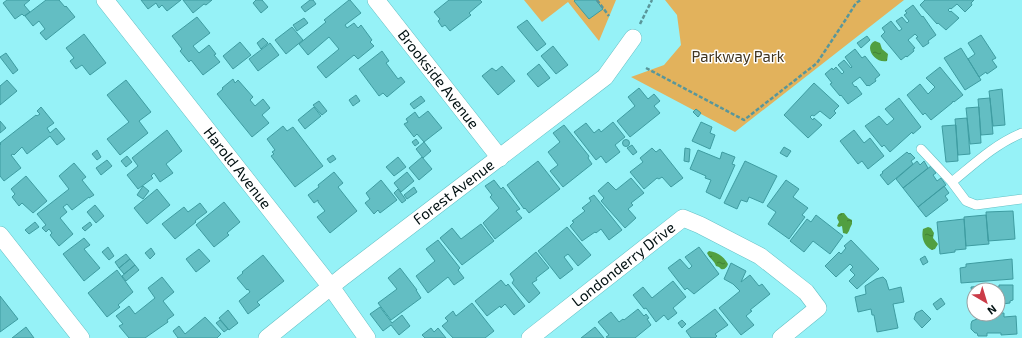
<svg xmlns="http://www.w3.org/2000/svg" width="1022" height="338" font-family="'Exo 2',sans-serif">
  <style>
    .green { fill: #e2b25c }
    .water { fill: url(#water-ripples) }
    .building { fill: #63bec3; stroke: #3e9ca1 }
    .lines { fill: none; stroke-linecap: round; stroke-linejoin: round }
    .lane-casing { stroke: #64c0c5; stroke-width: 10 }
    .street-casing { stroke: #64c0c5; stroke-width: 18 }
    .path { stroke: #59969a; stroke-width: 2.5; stroke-dasharray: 4 2; stroke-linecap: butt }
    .lane { stroke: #fff; stroke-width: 9 }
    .street { stroke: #fff; stroke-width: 17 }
    .labels { text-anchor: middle; stroke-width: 3; stroke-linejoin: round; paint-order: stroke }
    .park-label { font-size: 15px; fill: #403420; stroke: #fff }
    .street-label { font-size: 15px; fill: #001011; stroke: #fff }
  </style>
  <defs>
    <pattern id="water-ripples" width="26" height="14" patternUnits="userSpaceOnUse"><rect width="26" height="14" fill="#519f41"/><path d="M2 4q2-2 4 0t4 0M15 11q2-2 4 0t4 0" fill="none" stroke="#418035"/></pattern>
  </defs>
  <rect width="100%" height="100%" fill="#96f2f7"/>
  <path class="green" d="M524 0H616L599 41 568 2 542 22Z
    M665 0H904L735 132 631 77 664 65 681 45 677 15Z"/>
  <path class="water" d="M875 41 880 43 882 49 888 54 887 61C875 64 863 46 875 41Z
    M841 213H844L848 218 852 220V224L850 228 849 231 847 234 843 233 842 226 839 227 837 226 839 222 837 218 838 215Z
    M928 227 931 228 934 233 933 238 938 244 935 249 932 250C924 246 921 238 923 229Z
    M709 251C718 252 724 257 728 264 727 268 724 270 721 269L719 267 716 266C714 260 709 258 707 253Z"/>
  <path class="building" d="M7 0H30L24 5 30 12 24 16 22 14 15 19 3 3Z
    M46 0H59L65 7 66 6 75 17 46 40 40 33 45 29 39 21 33 26 25 16Z
    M141 0H181L167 11 162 5 159 8 156 3 148 9Z
    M183 0H212L206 5 204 4 193 13Z
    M256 0H262L268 7 261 13 253 3Z
    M310 0H313L316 4 305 12 301 7Z
    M349 0H350L361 13 345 25 347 28 354 23 358 28 361 25 372 40 370 42 374 46 358 59 354 55 326 78 317 67 339 49 329 37 308 55 299 44 326 22 324 20Z
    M449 0H480L482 2 469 13 471 15 450 31 445 25 442 27 438 21 440 19 434 12Z
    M575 0H596L603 9 589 19 574 1Z
    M925 0H974L971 3 972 5 965 12 957 4 951 9 950 8 948 10 950 12 951 11 959 18 946 30 938 23 937 24 920 5Z
    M913 5 922 17 923 16 936 35 928 41 929 43 923 47 916 38 918 37 915 34 908 40 915 48 913 49 914 51 907 57 906 56 901 60 881 36 885 32 882 28 891 21 899 31 902 29 896 21 902 17 907 23 909 21 904 15 907 13 905 11Z
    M197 17 210 33 193 46 199 53 209 45 216 54 214 55 220 62 203 75 191 60 189 62 180 51 182 49 172 36Z
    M304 18 308 23 297 31 293 25Z
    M527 20 546 44 537 51 517 27Z
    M292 27 303 40 286 54 275 40Z
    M84 34 106 63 90 75 82 65 76 69 70 61 74 58 66 48Z
    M981 35 996 58 992 60 997 67 987 74 986 72 979 77 968 59 975 54 968 43Z
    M867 36 870 40 861 48 857 43Z
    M263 38 268 43 261 49 257 43Z
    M240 42 251 55 233 69 223 56Z
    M270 43 279 55 258 71 249 59Z
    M553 46 568 65 556 74 541 56Z
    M961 48 981 80 965 90 944 58Z
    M855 49 862 58 865 56 880 75 875 79 876 81 869 86 868 85 867 86 860 77 852 83 855 87 856 86 862 94 848 104 841 95 840 96 830 84 832 83 825 74 832 68 833 70 836 67 842 74 844 72 838 65 844 60 851 68 852 67 845 57Z
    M382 51 389 61 386 63 398 79 401 77 405 82 387 97 383 93 379 96 359 69Z
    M6 53 18 70 13 74 0 57Z
    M539 64 550 78 538 87 527 74Z
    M502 66 515 81 498 95 482 76 492 68 496 71Z
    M940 67 963 95 954 102 953 101 952 103 931 120 925 113 923 115 907 95 920 84 928 94 935 87 926 78Z
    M233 79 235 83 238 80 253 97 250 100 255 106 263 99 270 108 262 115 269 123 252 137 217 94 223 89 222 88Z
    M7 80 17 91 0 105V86Z
    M126 80 151 112 139 121 148 133 120 155 107 139 129 122 107 95Z
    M814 83 839 106 834 111 836 113 830 119 820 111 814 116 812 115 810 117 813 120 814 118 822 125 808 138 784 115Z
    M639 88 648 99 654 94 660 101 654 106 660 113 630 137 617 121 635 106 628 97Z
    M1002 89 1005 125 993 126 989 91Z
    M356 95 360 101 353 106 349 100Z
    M421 96 425 101 414 109 410 104Z
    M899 98 921 127 913 134 912 132 910 134 890 152 884 145 882 147 865 126 879 116 887 125 894 119 885 109Z
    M990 98 993 134 981 135 978 99Z
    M319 101 327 111 322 115 313 105Z
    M41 107 54 123 47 128 50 133 56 128 65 139 57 145 50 136 27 154 22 147 14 155 13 154 11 155 21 168 4 181 0 176V145L1 144 0 143 36 115 37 116 40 114 37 111Z
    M314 107 321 116 305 129 298 120Z
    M979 107 981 143 970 144 966 108Z
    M696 109 701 113 698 117 693 112Z
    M428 111 442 128 424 142 417 134 414 137 404 124 408 122 406 119 415 112 419 118Z
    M967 118 970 154 958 155 955 119Z
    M0 121 6 128 0 133Z
    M613 122 625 137 615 145 620 152 606 163 601 156 596 160 574 132 586 123 594 133 599 129 601 132Z
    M701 122 712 127 710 133 715 135 710 149 692 141Z
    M564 125 589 156 588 158 592 164 563 187 550 171 558 165 548 152 560 142 553 133Z
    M956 125 958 161 946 162 942 126Z
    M283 126 287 131 293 127 323 166 295 187 271 156 274 154 272 152 275 150 267 139Z
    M167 130 182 151 166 164 173 173 160 182 154 173 151 176 153 178 138 189 127 175 138 166 132 158Z
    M854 130 864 143 870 138 884 156 868 169 862 161 858 164 840 141Z
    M416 139 419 143 415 146 412 142Z
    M622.5 143a3.5 3.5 0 1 1 7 0a3.5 3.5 0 1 1-7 0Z
    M424 142 431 151 423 158 416 149Z
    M632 145 637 152 633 155 627 148Z
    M784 147 791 151 787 157 780 153Z
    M652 148 656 152 660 149 683 178 671 187 662 177 659 179 657 178 644 189 630 172 643 162 640 158Z
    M685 148 690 149 689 162 684 161Z
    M97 150 101 157 97 160 92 154Z
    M698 150 720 159 722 152 735 157 732 164 735 165 720 199 706 192 711 180 705 178 706 176 690 169Z
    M907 152 909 154 910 153 915 158 911 161 913 164 888 185 880 175 883 173 882 172Z
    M333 155 336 159 330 163 327 159Z
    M127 156 132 162 126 167 121 161Z
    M398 157 406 167 394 176 386 167Z
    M422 157 432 169 419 180 409 168Z
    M107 160 112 166 101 175 96 168Z
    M538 161 560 189 529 213 525 208 524 209 507 185Z
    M745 161 777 176 763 203 749 197 747 202 741 200 737 209 724 203Z
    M917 161 920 165 924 161 928 168 903 188 896 179Z
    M74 163 86 177 82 180 94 195 89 198V197L72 210 67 204 63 207 67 212 60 218 73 234 59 246 50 235 52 233 49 229 46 232 42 228 46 225 37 214 69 189 59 176Z
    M931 166 936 173 933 175 937 181 941 178 946 185 918 207 903 188Z
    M334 172 343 183 338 187 357 211 330 233 317 217 325 211 318 202V200L314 203 308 195 319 187 318 185Z
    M407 172 414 181 401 192 394 183Z
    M26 176 47 201 33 213 22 203 19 206 12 197 15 194 11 189Z
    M631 178 644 193 631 203 633 205 628 209 636 218 625 228 601 201 604 198 598 191 608 182 616 190Z
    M381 180 397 200 380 213 378 210 374 214 365 203 370 199 366 193Z
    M494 180 501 189 503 187 520 209 516 211 522 218 495 239 483 223 499 208 490 197 492 195 485 186Z
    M786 180 799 189 793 197 808 208 802 215 805 217 789 239 768 224 776 212 767 206Z
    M143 186 149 191 143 199 137 195Z
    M944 186 949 193 945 196 948 200 926 217 918 207Z
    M414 187 417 192 407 199 404 195Z
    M157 189 170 205 147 224 134 208Z
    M398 189 406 200 402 203 394 193Z
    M594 195 622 230 609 240 601 229 596 233 595 232 582 241 570 226 574 222 572 221 585 211 582 208 591 201 589 198Z
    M224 202 240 222 227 233 229 235 214 247 196 225Z
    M200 203 207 212 195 221 196 222 175 239 162 224 184 207 188 212Z
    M95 205 104 216 96 223 87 212Z
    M1013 211 1015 239 988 241 986 212Z
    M816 215 843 236 830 254 813 241 804 252 790 241 807 219 811 222Z
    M986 215 989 244 966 246 964 217Z
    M964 219 966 249 955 250V252L940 254 937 222Z
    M35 222 39 227 29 234 25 230Z
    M90 222 92 225 85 231 82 228Z
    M481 224 494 241 462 265 440 238 452 228 461 239Z
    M567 227 591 255 578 266 568 254 564 257 573 269 560 279 538 251Z
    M84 238 90 245 84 249 100 268 84 281 63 254Z
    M438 240 460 268 458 270 464 278 454 285 448 277 428 293 416 276 435 261 426 249Z
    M851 240 879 269 857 289 849 281 855 275 850 270 853 267 850 264 836 277 825 266 839 252 841 254 846 248 844 246Z
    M108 247 114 256 109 260 102 252Z
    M699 247 719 274 694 294 687 288 685 290 668 268 680 259 689 269 692 266 685 257Z
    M151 248 155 254 150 259 145 253Z
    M199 249 210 261 196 272 186 259Z
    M536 252 549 268 536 278 537 280 532 283 540 293 529 303 512 283 514 280 510 274Z
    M126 254 130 259 119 268 115 262Z
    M263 255 284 281 257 302 260 305 248 314 239 301 250 292 248 289 247 290 237 278 243 273 242 272Z
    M925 256 928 262 923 265 920 259Z
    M130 259 135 265 124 274 119 268Z
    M1012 259 1013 279 961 283 960 268 966 267V264Z
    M731 263 746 271 741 282 750 275 759 286 762 284 770 294 750 310 752 311 746 316 754 325 741 335 719 308 740 291 733 284 724 279Z
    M135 265 139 270 126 281 122 276Z
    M400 268 417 290H416L421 298 391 320 378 303 397 289 388 278Z
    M117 270 133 292 118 305 120 307 107 317 88 293Z
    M162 277 174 292 163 301 174 315 167 320 168 322 145 338H129L119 326 123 324 116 316 129 306 135 314 155 298 148 288Z
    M883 277 886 280 889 290 901 287 904 302 893 304 898 328 877 332 874 315H872L871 309 858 312 855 297 866 294 865 286 876 279Z
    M501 280 506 286 508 284 525 306 514 315 505 304 501 308 500 306 487 316 475 301Z
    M673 281 686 297 673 308 677 313 668 320 664 315 656 322 646 308 644 309 633 295 643 287 652 298Z
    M999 285H1013V300L1010 301V303L1002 304 1003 307 998 308V290H974V309H973L972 303 970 299 972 294 971 287 984 286V290L994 289V287H999Z
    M0 296 18 319 0 332Z
    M941 298 945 304 937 310 933 304Z
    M472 303 494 331 485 338H453L442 326 448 321 445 318 453 311 456 316Z
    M380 307 392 323 402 315 410 326 399 335 391 325 383 331 370 314Z
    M638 309 644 316 646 314 649 318 647 319 651 325 635 338H608L606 337 609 335 598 322 611 312 619 322 623 319 624 320Z
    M715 309 728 325 715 334 717 336 715 338H691L686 331Z
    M228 310 238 323 229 330 219 318Z
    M922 310 931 319 922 328 914 319 916 313Z
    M998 313H1004V317L1016 316 1017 334 1001 335V333H987V336H978L977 333H975L971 329V324L972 321 977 319 976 314Z
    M205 317 221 334 217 338H178L173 331 179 326 185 334Z
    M220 320 228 329 224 332 216 323Z
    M682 320 686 324 682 328 678 323Z
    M26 327 34 338H12Z
    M595 327 604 338H581Z
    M431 328 434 332 438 328 446 338H425L422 335Z"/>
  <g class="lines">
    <g class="lane-casing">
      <path id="lane" d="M921 149 951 181 966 201 976 205 1022 199
        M952 182C974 164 995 144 1022 133"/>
    </g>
    <g class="street-casing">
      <g id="street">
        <path id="s1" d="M105 0 331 287 367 338"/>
        <path id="s2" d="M376 0 500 158"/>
        <path d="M0 235 81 338"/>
        <path id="s3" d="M267 338 344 276 605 77 633 38"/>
        <path id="s4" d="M530 338 683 218 700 225 760 256 806 292 818 308 781 338"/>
      </g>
    </g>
    <path class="path" d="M597 0 609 16
      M640 24 652 0
      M646 68 744 120 817 63 846 19 856 3 861 0"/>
    <use href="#lane" class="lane"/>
    <use href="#street" class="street"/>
  </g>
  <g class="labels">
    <g class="park-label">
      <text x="738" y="62">Parkway Park</text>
    </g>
    <g class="street-label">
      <text dy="5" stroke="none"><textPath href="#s2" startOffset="101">Brookside Avenue</textPath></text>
      <text dy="5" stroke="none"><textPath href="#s1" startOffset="214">Harold Avenue</textPath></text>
      <text dy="5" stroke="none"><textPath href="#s3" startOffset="237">Forest Avenue</textPath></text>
      <text dy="5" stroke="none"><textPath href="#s4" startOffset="119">Londonderry Drive</textPath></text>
    </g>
  </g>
  <g transform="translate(986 302) rotate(142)"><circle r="19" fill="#ffffff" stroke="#999fa0"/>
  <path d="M0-3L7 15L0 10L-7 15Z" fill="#cb3b48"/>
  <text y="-6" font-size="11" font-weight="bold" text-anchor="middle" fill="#001011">N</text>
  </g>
</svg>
